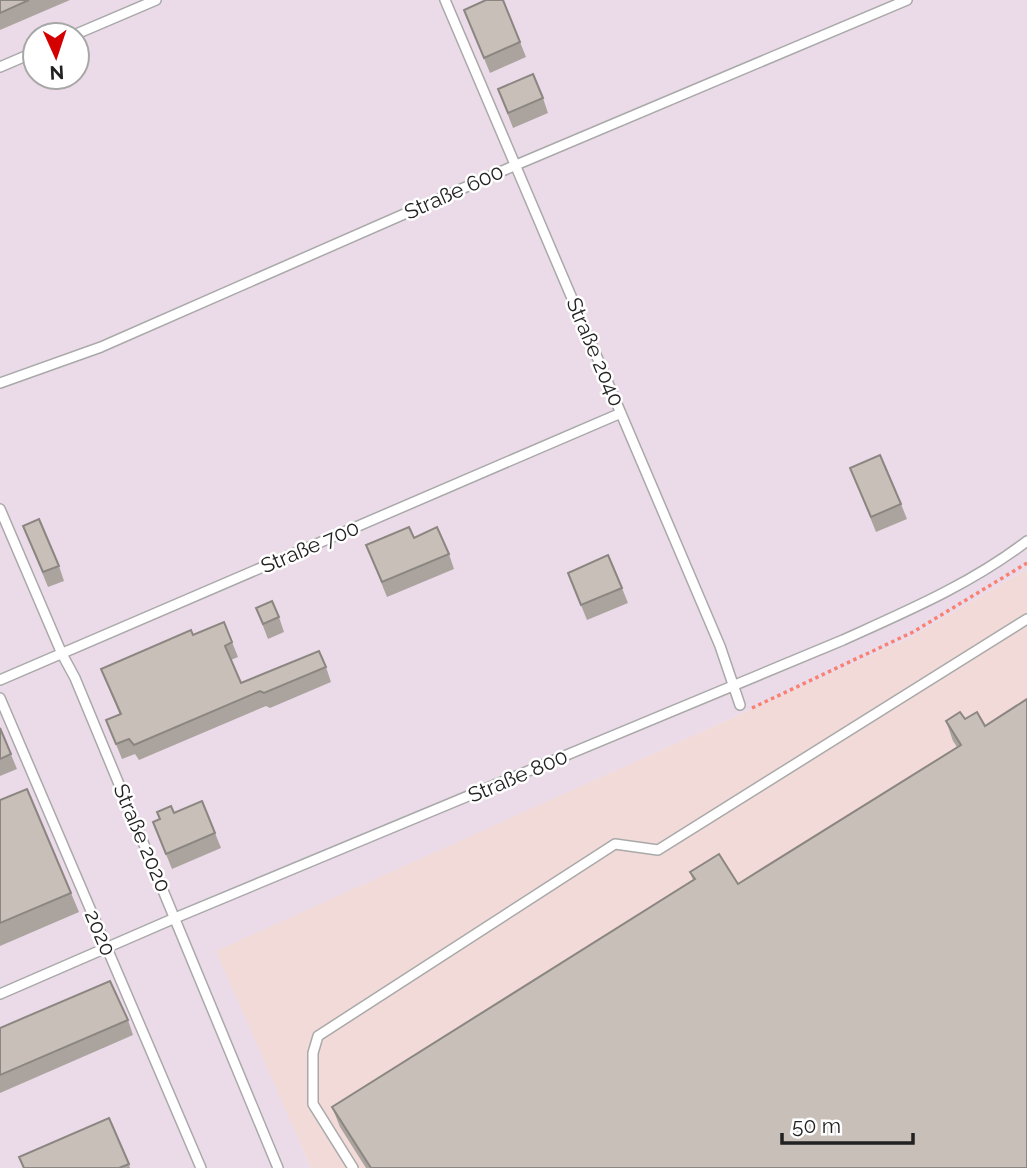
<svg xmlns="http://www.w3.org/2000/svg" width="1027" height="1168" font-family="Raleway,sans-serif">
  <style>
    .commercial { fill: #f2dad9 }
    .industrial { fill: #ebdbe8; fill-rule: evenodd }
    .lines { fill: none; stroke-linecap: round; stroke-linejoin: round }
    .lane-casing { stroke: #a9a9a9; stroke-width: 12 }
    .path { stroke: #fa8072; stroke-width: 3.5; stroke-dasharray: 3.5 3.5; stroke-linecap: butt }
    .lane { stroke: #fff; stroke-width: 9 }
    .wall { fill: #aba49e }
    .building { fill: #c7bfb8; stroke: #8b8681; stroke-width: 2 }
    .labels { text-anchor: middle; stroke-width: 5; stroke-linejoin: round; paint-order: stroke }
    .street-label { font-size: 21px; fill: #222; stroke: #fff }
  </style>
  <rect width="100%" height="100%" fill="#f2efe9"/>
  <path class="commercial" d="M1027 569V1168H311L215 951 909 638Z"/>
  <path class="industrial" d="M0 0H1027V569L909 638 216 951 311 1168H0ZM35 35H77V77H35Z"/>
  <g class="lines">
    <g class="lane-casing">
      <path id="lane" d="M445 0 720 646 740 705
        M74 35 156 0
        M0 67 35 52
        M0 383 101 347 516 165 907 0
        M0 509 62 654 75 678 278 1168
        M0 680 621 413
        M0 698 201 1168
        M0 994 175 918 843 640C907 611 971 584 1027 541
        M353 1168 313 1104V1053L318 1036 615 844 658 850 1027 619"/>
    </g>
    <path class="path" d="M752 708 913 632 1027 563"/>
    <use href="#lane" class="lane"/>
  </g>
  <path class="wall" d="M0 0H70L0 30Z
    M464 10 520 42 526 57 490 73Z
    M498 89 543 98 548 113 513 128Z
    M850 468 901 504 907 519 876 532Z
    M23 526 59 566 64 581 48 587Z
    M414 538 449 554 454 569 387 597 366 545Z
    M568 573 622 588 628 603 587 620Z
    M256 608 279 617 284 632 268 639Z
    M193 635 232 642 238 657 231 660 241 683 326 667 331 682 270 708 266 706 139 760 135 754 122 759 106 720 120 715 101 669Z
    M965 719 985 726 1027 1168H366L340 1127 332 1107 693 880 690 872 738 884 957 747 953 741 946 721Z
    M0 728 17 769 0 776Z
    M0 800 71 893 79 912 0 946Z
    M174 813 215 833 221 848 172 869 153 822Z
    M128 1020 133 1035 0 1093V1028Z
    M19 1157 129 1164 130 1168H23Z"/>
  <path class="building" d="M0 0H29L0 13Z
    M486 0H503L520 42 484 58 464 10Z
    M533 74 543 98 508 113 498 89Z
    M880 455 901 504 871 517 850 468Z
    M39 519 59 566 43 572 23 526Z
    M409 527 414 538 437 527 449 554 382 582 366 545Z
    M608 555 622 588 581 605 568 573Z
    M272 601 279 617 263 624 256 608Z
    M224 622 232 642 225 646 241 683 319 651 326 667 264 693 260 691 134 745 129 739 116 744 106 720 121 714 101 669 191 630 193 635Z
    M1027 699V1168H371L332 1107 695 879 690 872 719 854 738 884 961 745 946 721 960 712 965 719 977 712 985 726Z
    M0 728 11 754 0 759Z
    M27 789 71 893 0 923V800Z
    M202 801 215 833 166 854 153 822 160 819 157 812 171 806 174 813Z
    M110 981 128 1020 0 1075V1028Z
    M109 1118 129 1164 119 1168H24L19 1157Z"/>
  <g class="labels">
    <g class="street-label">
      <text transform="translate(454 192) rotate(-24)" y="7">Straße 600</text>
      <text transform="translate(595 352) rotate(67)" y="7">Straße 2040</text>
      <text transform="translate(310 547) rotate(-23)" y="7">Straße 700</text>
      <text transform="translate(518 776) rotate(-23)" y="7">Straße 800</text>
      <text transform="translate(142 838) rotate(67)" y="7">Straße 2020</text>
      <text transform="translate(100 933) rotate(67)" y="7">2020</text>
    </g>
  </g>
  <g transform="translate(56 56) rotate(177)"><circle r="33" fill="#ffffff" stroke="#a7a7a7" stroke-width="2"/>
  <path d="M0-5L12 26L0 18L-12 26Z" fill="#d40000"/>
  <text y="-10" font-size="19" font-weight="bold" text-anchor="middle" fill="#222222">N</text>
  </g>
  <path d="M782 1133v10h131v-10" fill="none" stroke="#222222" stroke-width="3.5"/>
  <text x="792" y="1133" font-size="21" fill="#222222" stroke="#ffffff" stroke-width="5" paint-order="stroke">50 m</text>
</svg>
